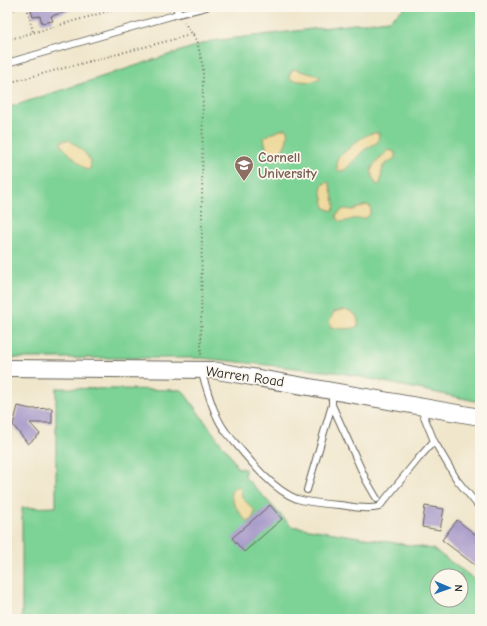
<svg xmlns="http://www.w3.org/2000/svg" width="487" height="626" font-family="'Comic Neue',sans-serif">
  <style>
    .green { fill: #7dd295; stroke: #4c7758; fill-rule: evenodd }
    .sand { fill: #eeda9e; stroke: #857b5d }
    .building { fill: #aa9eca }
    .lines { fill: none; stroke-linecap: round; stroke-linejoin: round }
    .service-casing { stroke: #66635a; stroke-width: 8 }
    .tertiary-casing { stroke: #66635a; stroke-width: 18 }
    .path { stroke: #66635a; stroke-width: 2; stroke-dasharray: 1 3; stroke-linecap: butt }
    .service { stroke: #fff; stroke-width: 6 }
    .tertiary { stroke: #fff; stroke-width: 16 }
    .labels { text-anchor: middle; stroke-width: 3.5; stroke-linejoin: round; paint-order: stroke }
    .education-label { font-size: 14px; font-weight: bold; fill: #785e54; stroke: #fbf7ec; text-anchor: start }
    .street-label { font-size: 14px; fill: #1c1c1c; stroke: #fbf7ec }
  </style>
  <rect width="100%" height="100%" fill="#fbf7ec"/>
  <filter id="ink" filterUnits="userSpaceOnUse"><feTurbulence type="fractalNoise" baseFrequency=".025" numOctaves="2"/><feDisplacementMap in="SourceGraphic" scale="8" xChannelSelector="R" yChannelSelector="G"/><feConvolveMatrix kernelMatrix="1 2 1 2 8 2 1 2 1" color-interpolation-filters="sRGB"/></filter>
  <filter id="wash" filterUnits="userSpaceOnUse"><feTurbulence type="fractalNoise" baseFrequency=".012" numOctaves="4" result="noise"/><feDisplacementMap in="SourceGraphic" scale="16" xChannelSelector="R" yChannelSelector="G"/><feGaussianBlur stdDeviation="0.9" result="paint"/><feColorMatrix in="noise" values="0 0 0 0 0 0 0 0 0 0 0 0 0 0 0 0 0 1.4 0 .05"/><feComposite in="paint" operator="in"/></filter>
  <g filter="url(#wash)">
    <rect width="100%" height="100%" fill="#f0e6cc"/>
    <path class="green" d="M406 7H480V402L342 373 201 358H7V108L211 41 389 20Z
      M56 388 182 390 222 445C229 450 232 460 238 468L245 469V477L291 526 433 549 480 583V619H22V508L56 507ZM437 576H461V600H437Z"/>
    <path class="sand" d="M293 69 319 76 320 78 311 82 291 80 289 75Z
      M286 128C291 138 283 150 276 158L270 157 267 152 264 138 270 134Z
      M373 133H379L378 142 364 150 345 170 339 171 337 169V158C350 149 358 137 373 133Z
      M69 140C78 147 94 157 90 169L86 170 63 147 61 144 62 141Z
      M388 150 395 152V158L383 166 380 184 377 185C364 165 377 164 388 150Z
      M329 182 335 205 333 211 325 208 321 189 323 184Z
      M366 205 370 206 371 210C368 222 361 217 353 219 347 220 338 226 336 215L344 209 353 210Z
      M341 310C352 310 359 314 358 326 353 330 337 329 331 327L329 322 334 312Z
      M236 486 240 487 242 498 255 511 253 518 250 521H246C240 512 230 502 231 492Z"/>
    <g id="blocks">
      <path class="building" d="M30 7H72V10L51 16 53 21 42 23 40 16 33 17Z
        M18 406 31 409 52 408V423H30L40 434 28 444 13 425Z
        M270 505 282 519 244 552 232 538Z
        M425 506 444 509 440 530 422 527Z
        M457 520 480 538V569L442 540Z"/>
    </g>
  </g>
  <g filter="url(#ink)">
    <use href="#blocks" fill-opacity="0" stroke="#66635a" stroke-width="1"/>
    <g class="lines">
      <g class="service-casing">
        <path id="service" d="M178 14 206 7
          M7 63 178 14 176 7
          M201 371C208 391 213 415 226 432 245 454 270 489 297 499 311 503 326 504 340 505 353 507 367 510 379 507L418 459 434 441
          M332 391V405L366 480 377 499
          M421 409 434 441 457 480 480 508
          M307 490 332 405"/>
      </g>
      <g class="tertiary-casing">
        <path id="tertiary" d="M7 368 212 370 480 417"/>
      </g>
      <path class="path" d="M27 7 33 32
        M7 14 18 7
        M184 22 197 41 203 67 201 356
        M7 40 123 7
        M7 83 194 34"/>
      <use href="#service" class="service"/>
      <use href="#tertiary" class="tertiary"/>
    </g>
  </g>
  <defs>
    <g id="university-pin" transform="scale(1)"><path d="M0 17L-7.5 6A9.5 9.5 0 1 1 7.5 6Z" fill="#8d6e63" stroke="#fbf7ec"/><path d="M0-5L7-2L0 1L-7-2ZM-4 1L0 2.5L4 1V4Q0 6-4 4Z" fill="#fff"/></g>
  </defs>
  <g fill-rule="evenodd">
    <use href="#university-pin" x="244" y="165"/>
  </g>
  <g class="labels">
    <g class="education-label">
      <text x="258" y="162">Cornell<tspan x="258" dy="16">University</tspan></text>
    </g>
    <g class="street-label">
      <text transform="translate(245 376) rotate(8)" y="5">Warren Road</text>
    </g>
  </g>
  <rect width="487" height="626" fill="none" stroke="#fbf7ec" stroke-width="24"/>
  <g transform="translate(449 588) rotate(92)"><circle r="19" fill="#fbf7ec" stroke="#a29f99"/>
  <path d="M0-3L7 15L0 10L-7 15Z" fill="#1f6fb2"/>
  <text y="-6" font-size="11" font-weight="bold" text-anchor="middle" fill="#1c1c1c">N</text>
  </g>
</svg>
